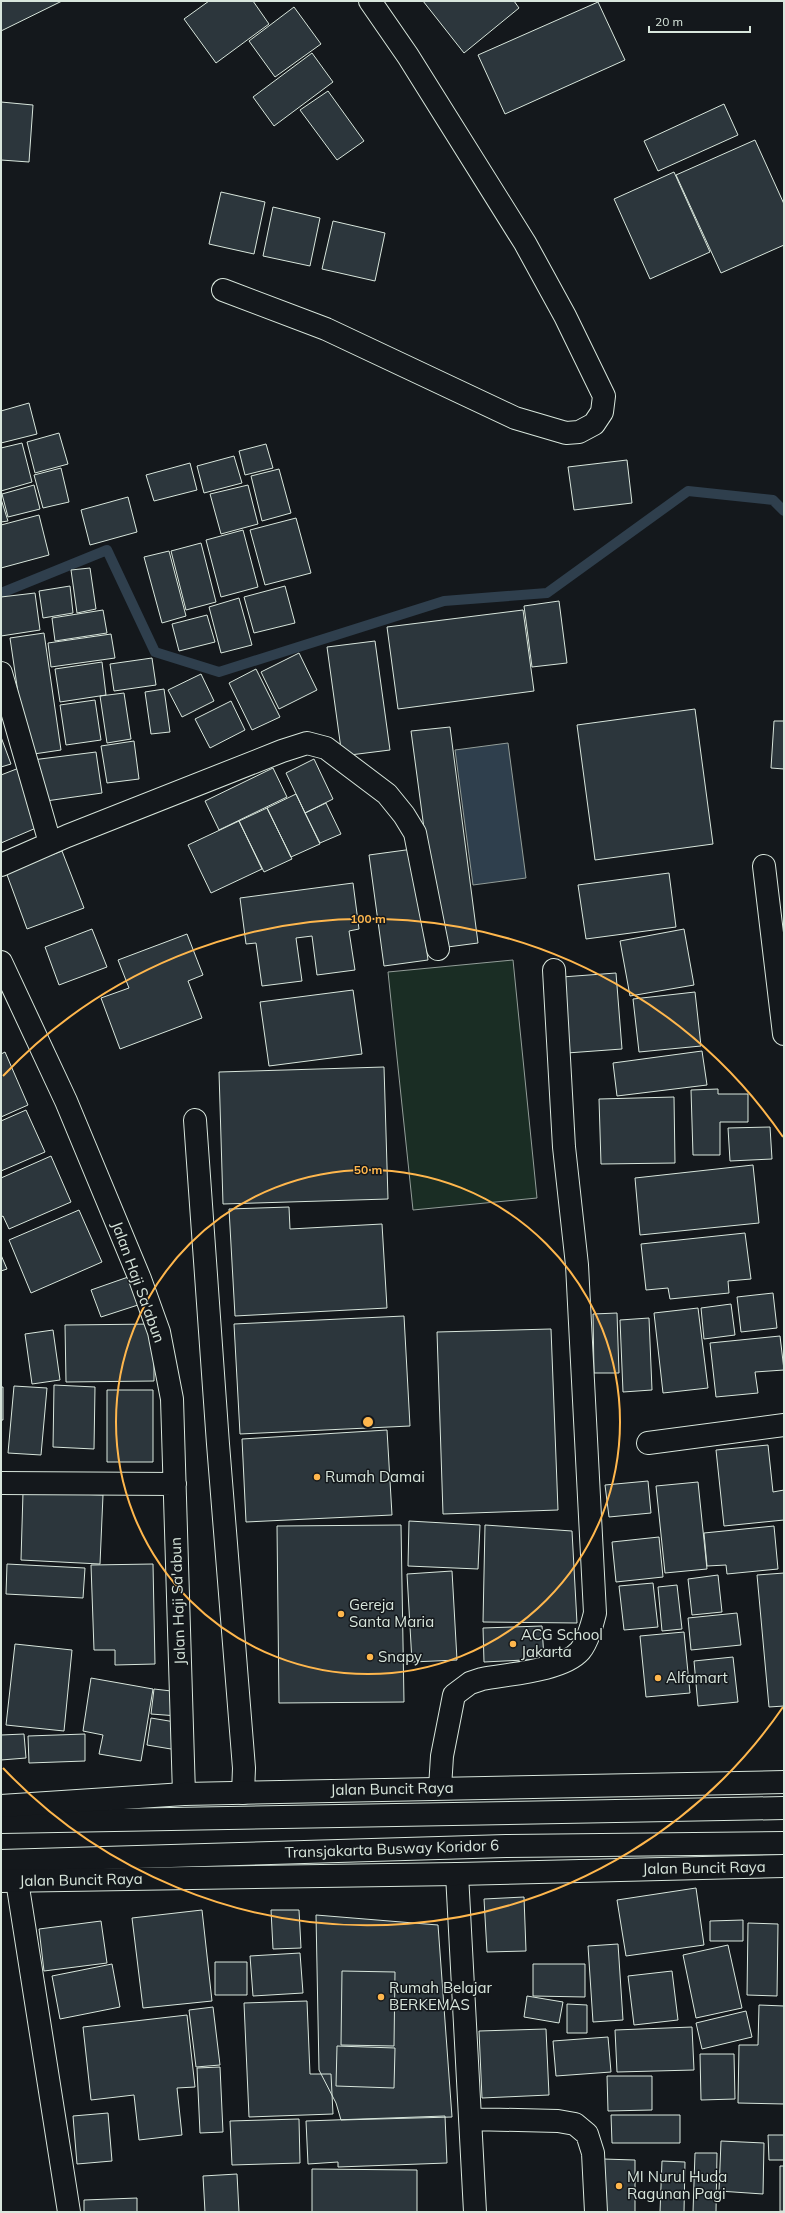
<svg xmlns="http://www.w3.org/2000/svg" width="785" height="2213" font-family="Mulish,sans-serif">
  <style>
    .green { fill: #1a2d24; stroke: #939e99 }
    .water { fill: #2f3f4d; stroke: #939e99 }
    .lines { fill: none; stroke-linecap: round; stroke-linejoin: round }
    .stream { stroke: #2f3f4d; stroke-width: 10 }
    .building { fill: #2c363c; stroke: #d8e6dc }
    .minor-casing { stroke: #d8e6dc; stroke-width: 24 }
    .major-casing { stroke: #d8e6dc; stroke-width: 24 }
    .minor { stroke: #14181c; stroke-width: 22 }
    .major { stroke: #14181c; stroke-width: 22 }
    .ring { fill: none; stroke: #ffb74d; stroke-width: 2 }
    .poi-dot { fill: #ffb74d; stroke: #14181c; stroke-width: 1.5 }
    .labels { text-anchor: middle; stroke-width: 3; stroke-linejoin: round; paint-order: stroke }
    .street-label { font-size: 15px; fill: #d8e6dc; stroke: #14181c }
    .poi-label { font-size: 15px; fill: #d8e6dc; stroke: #14181c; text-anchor: start }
    .centre { fill: #ffb74d; stroke: #14181c; stroke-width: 2 }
    .ring-label { font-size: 12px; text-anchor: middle; font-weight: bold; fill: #ffb74d; stroke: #14181c; stroke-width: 3; stroke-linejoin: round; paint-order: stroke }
  </style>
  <rect width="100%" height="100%" fill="#14181c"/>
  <path class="green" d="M513 960 537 1198 413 1210 388 972Z"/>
  <path class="water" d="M508 743 526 878 473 885 455 750Z"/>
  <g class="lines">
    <path class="stream" d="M1 593 107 550 155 652 219 672 444 601 547 593 688 491 773 500 784 511"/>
  </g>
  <path class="building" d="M1 1H62L1 31Z
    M209 1H253L269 24 216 63 184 19Z
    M423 1H514L519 8 464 53Z
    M598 2 625 60 505 114 478 55Z
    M294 7 321 44 275 77 249 41Z
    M312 53 333 82 274 126 253 97Z
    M328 91 364 141 337 160 300 110Z
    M1 102 33 105 29 162 1 160Z
    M724 104 738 135 658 171 644 141Z
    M755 140 784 204V245L721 273 676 175Z
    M674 172 710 252 650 279 614 199Z
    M221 192 265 202 254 254 209 244Z
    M273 207 320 218 310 266 263 256Z
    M333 221 385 233 375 281 322 269Z
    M29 403 37 434 1 443V411Z
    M59 433 68 464 35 473 27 442Z
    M22 443 32 482 1 491V448Z
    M266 444 273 468 245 475 239 451Z
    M234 456 242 483 204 493 197 466Z
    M627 460 632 503 574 510 568 467Z
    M190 463 197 490 154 501 146 475Z
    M61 468 69 502 43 508 34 475Z
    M279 469 291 513 262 521 251 476Z
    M34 485 40 509 8 517 2 494Z
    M248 485 258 524 221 534 210 494Z
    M128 497 137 532 90 545 81 510Z
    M1 499 8 521 1 522Z
    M39 515 49 555 1 568V525Z
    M296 518 311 573 265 585 250 530Z
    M243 530 258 587 221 597 206 540Z
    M201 543 216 602 186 610 171 551Z
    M169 551 186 616 162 623 144 557Z
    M90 568 96 609 77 613 71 570Z
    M70 586 73 613 43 618 39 591Z
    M285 586 295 623 254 633 244 597Z
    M35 593 40 630 1 636V597Z
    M239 598 252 645 221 653 209 607Z
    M559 601 567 663 532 667 524 606Z
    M103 610 107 633 55 641 52 618Z
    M523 610 534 691 398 709 387 627Z
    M207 615 215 642 179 651 172 624Z
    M44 633 61 750 27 755 10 638Z
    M111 634 115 658 51 667 48 643Z
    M375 641 390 750 342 756 327 647Z
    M299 653 317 690 279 709 261 672Z
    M152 658 156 685 114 691 110 664Z
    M102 662 106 695 60 702 55 669Z
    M256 669 280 717 252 730 229 683Z
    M201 674 214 701 182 717 168 690Z
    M164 689 170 732 151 734 145 692Z
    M124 693 131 739 107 743 100 696Z
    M95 700 101 740 66 745 60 705Z
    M231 701 245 730 210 748 195 719Z
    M695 709 713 844 595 860 577 725Z
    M774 721H784V769L771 768Z
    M450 727 478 943 440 948 411 731Z
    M1 737 11 764 1 767Z
    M134 741 139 779 107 783 101 746Z
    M96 752 102 793 39 802 32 760Z
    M314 759 333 799 305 813 286 773Z
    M19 768 43 825 1 843V775Z
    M273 768 287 797 219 830 205 801Z
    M296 794 320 844 291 857 267 808Z
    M326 803 341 834 320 843 305 813Z
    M267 808 292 859 264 872 239 821Z
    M239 821 262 869 211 893 188 845Z
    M413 849 428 960 384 966 369 855Z
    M62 851 84 908 27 929 6 872Z
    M669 873 676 927 586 939 578 885Z
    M353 883 359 929 349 931 355 970 317 975 312 936 296 938 302 981 262 986 256 943 246 944 240 898Z
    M92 929 107 967 59 985 45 947Z
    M684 929 694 985 630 996 620 941Z
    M187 934 203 975 188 981 202 1018 120 1049 101 998 129 988 118 960Z
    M616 973 622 1049 567 1053 562 977Z
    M353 990 362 1054 269 1066 260 1002Z
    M695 992 701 1046 639 1052 633 999Z
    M702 1051 707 1085 617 1096 613 1063Z
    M5 1052 28 1105 1 1117V1054Z
    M384 1067 388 1199 223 1204 219 1072Z
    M718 1089V1094H748V1122H720V1155H693L691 1090Z
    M674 1097 675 1163 601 1164 599 1099Z
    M26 1110 45 1152 1 1171V1121Z
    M770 1127 772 1159 730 1161 728 1128Z
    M51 1156 71 1202 9 1229 3 1216 1 1217V1178Z
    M753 1165 759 1223 640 1235 635 1178Z
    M289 1207 290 1229 382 1224 387 1308 235 1316 229 1209Z
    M79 1210 102 1262 31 1293 9 1240Z
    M745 1233 751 1279 728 1281 729 1293 670 1299 668 1288 646 1290 641 1244Z
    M1 1255 7 1269 1 1271Z
    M131 1276 141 1304 101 1317 91 1290Z
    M773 1293 777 1328 741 1332 737 1297Z
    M731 1304 735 1335 704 1339 701 1308Z
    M698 1308 708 1388 663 1393 654 1313Z
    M617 1313 619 1373H594L593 1314Z
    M404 1316 410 1426 240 1434 234 1324Z
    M649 1318 652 1390 623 1392 620 1320Z
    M154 1324V1381L66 1382 65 1325Z
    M551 1329 558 1510 443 1514 437 1332Z
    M53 1330 60 1380 32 1384 25 1334Z
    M780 1336 784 1370 755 1372 758 1393 716 1397 710 1343Z
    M54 1385 95 1387 94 1449 53 1447Z
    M14 1386 47 1388 41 1455 8 1453Z
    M1 1387H3V1420H1Z
    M107 1390H153V1462H107Z
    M387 1430 392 1515 246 1522 242 1439Z
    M768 1445 773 1492 784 1490V1520L724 1526 716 1450Z
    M648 1481 651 1513 609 1517 605 1485Z
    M698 1482 707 1569 665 1573 656 1486Z
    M23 1492 103 1495 100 1564 21 1560Z
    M409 1521 480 1525 478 1569 408 1566Z
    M401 1525 404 1702 279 1703 277 1526Z
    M485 1525 572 1531 577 1623 483 1622Z
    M774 1526 778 1569 727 1574 726 1565 707 1566 704 1533Z
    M659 1537 663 1577 616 1582 612 1542Z
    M7 1564 85 1568 83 1598 6 1594Z
    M153 1564 155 1664 115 1665V1650H94L91 1565Z
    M452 1571 457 1660 412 1662 407 1574Z
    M784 1573V1706L769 1707 757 1575Z
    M718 1575 722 1612 692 1615 688 1579Z
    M653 1583 658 1627 624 1630 619 1586Z
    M677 1585 682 1629 662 1631 658 1587Z
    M737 1613 741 1645 691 1650 688 1618Z
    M542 1626 544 1659 484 1662 483 1628Z
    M684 1632 690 1693 646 1697 640 1636Z
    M15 1644 72 1650 64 1731 6 1725Z
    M733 1657 738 1702 698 1706 694 1661Z
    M91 1678 153 1689 141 1761 99 1754 103 1735 83 1731Z
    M154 1689 180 1692 178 1716 151 1714Z
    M151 1718 181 1723 177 1750 147 1745Z
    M24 1734 26 1758 1 1760V1735Z
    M85 1734V1761L29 1763 28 1736Z
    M696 1888 704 1945 626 1956 617 1900Z
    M524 1897 526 1951 487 1952 484 1899Z
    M202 1910 212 2001 143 2008 132 1918Z
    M271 1910H299L301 1948 273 1949Z
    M316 1915 438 1925 452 2117 341 2120 336 2103 319 2070Z
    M743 1920V1941H710V1921Z
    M101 1921 107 1963 44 1971 39 1929Z
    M748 1923 778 1924 777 1996 747 1995Z
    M618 1944 623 2020 593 2022 588 1946Z
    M728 1945 742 2008 696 2018 683 1955Z
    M300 1953 303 1993 253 1996 250 1956Z
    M215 1962H247V1995H215Z
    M112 1964 120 2007 60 2019 52 1976Z
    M533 1964H585V1997L533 1996Z
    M342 1971 395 1972 394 2046 341 2045Z
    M672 1971 678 2020 634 2025 628 1976Z
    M527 1996 563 2002 559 2023 524 2017Z
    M307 2001 310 2074H331L333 2114 249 2117 244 2003Z
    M567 2004 587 2005V2033H567Z
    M759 2005 784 2006V2104L738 2103 739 2045H758Z
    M213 2007 220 2065 196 2067 189 2010Z
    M746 2011 752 2037 702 2049 696 2023Z
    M187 2015 195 2087 177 2088 182 2135 139 2140 134 2095 91 2100 83 2027Z
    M692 2027 694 2070 617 2072 615 2030Z
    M546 2029 549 2095 482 2098 479 2031Z
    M608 2037 611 2072 556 2076 553 2041Z
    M337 2046 395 2048 394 2088 336 2086Z
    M700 2054H734L735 2099 701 2100Z
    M220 2067 223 2132 200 2133 197 2068Z
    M607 2076H652V2110L608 2111Z
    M108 2113 112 2161 77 2164 73 2116Z
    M611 2115H680V2143H612Z
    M445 2116 447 2163 338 2167V2162L308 2164 306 2121Z
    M299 2119 300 2163 232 2165 230 2121Z
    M768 2135H784V2160H769Z
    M721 2141 764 2143 763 2194 719 2191Z
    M695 2153H717L716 2212H693Z
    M603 2159 635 2160V2212H603Z
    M662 2161 685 2162 684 2212H660Z
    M780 2166H784V2211H780Z
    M312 2169 417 2170V2212H312Z
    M237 2174 239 2212H205L203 2176Z
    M137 2198V2212H84V2200Z"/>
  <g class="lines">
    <g class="minor-casing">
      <path id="minor" d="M223 290 326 329 515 418 566 433 579 432 594 424 602 412 604 396 565 316 525 243 408 56 370 1
        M1 673 50 843
        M1 865 67 836 282 751 307 743 326 748 387 794 404 815 415 833 438 949
        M764 866 784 1034
        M1 962 66 1101 140 1279 159 1332 172 1399 184 1794
        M195 1120 218 1444 244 1768 243 1793
        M648 1443 784 1425
        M1 1483 175 1484
        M440 1788 442 1756 454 1695 470 1683 482 1679C508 1674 562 1671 580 1651 588 1641 592 1625 595 1613L577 1265 564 1147 554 970
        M1 1822 784 1808
        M1 1861 506 1846 784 1843
        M457 1874 475 2212
        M17 1881 69 2212
        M470 2119 558 2121 575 2124 587 2134 593 2153 596 2212"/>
    </g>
    <g class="major-casing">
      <path id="major" d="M1 1806 184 1794 784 1782
        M1 1881 457 1874 784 1866"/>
    </g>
    <use href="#minor" class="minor"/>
    <use href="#major" class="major"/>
  </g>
  <g class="ring">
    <circle cx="368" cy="1422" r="252"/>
    <path d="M783 1707A503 503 0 0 1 3 1768M3 1076A503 503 0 0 1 783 1137"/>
  </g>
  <g class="poi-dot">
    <circle cx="317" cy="1477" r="4"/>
    <circle cx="341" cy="1614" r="4"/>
    <circle cx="513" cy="1644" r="4"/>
    <circle cx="370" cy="1657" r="4"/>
    <circle cx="658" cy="1678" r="4"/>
    <circle cx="381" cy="1997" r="4"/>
    <circle cx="619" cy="2186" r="4"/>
  </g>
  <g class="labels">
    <g class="street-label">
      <text transform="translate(138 1282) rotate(70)" y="5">Jalan Haji Sa'abun</text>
      <text transform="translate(178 1601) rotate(-92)" y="5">Jalan Haji Sa'abun</text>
      <text transform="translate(392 1789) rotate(-1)" y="5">Jalan Buncit Raya</text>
      <text transform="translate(392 1849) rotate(-2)" y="5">Transjakarta Busway Koridor 6</text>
      <text transform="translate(704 1868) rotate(-1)" y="5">Jalan Buncit Raya</text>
      <text transform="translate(81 1880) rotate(-1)" y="5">Jalan Buncit Raya</text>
    </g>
    <g class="poi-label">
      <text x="325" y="1482">Rumah Damai</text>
      <text x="349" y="1610">Gereja<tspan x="349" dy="17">Santa Maria</tspan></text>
      <text x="521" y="1640">ACG School<tspan x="521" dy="17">Jakarta</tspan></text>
      <text x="378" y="1662">Snapy</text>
      <text x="666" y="1683">Alfamart</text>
      <text x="389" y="1993">Rumah Belajar<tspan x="389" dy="17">BERKEMAS</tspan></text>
      <text x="627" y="2182">MI Nurul Huda<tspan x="627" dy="17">Ragunan Pagi</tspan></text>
    </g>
  </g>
  <circle cx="368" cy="1422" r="6" class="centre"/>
  <g class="ring-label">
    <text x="368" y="923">100 m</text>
    <text x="368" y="1174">50 m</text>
  </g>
  <rect width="785" height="2213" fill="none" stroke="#d8e6dc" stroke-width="4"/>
  <path d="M649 26v6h101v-6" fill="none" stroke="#d8e6dc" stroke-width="2"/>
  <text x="655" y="26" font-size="12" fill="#d8e6dc" stroke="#14181c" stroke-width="3" paint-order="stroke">20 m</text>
</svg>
